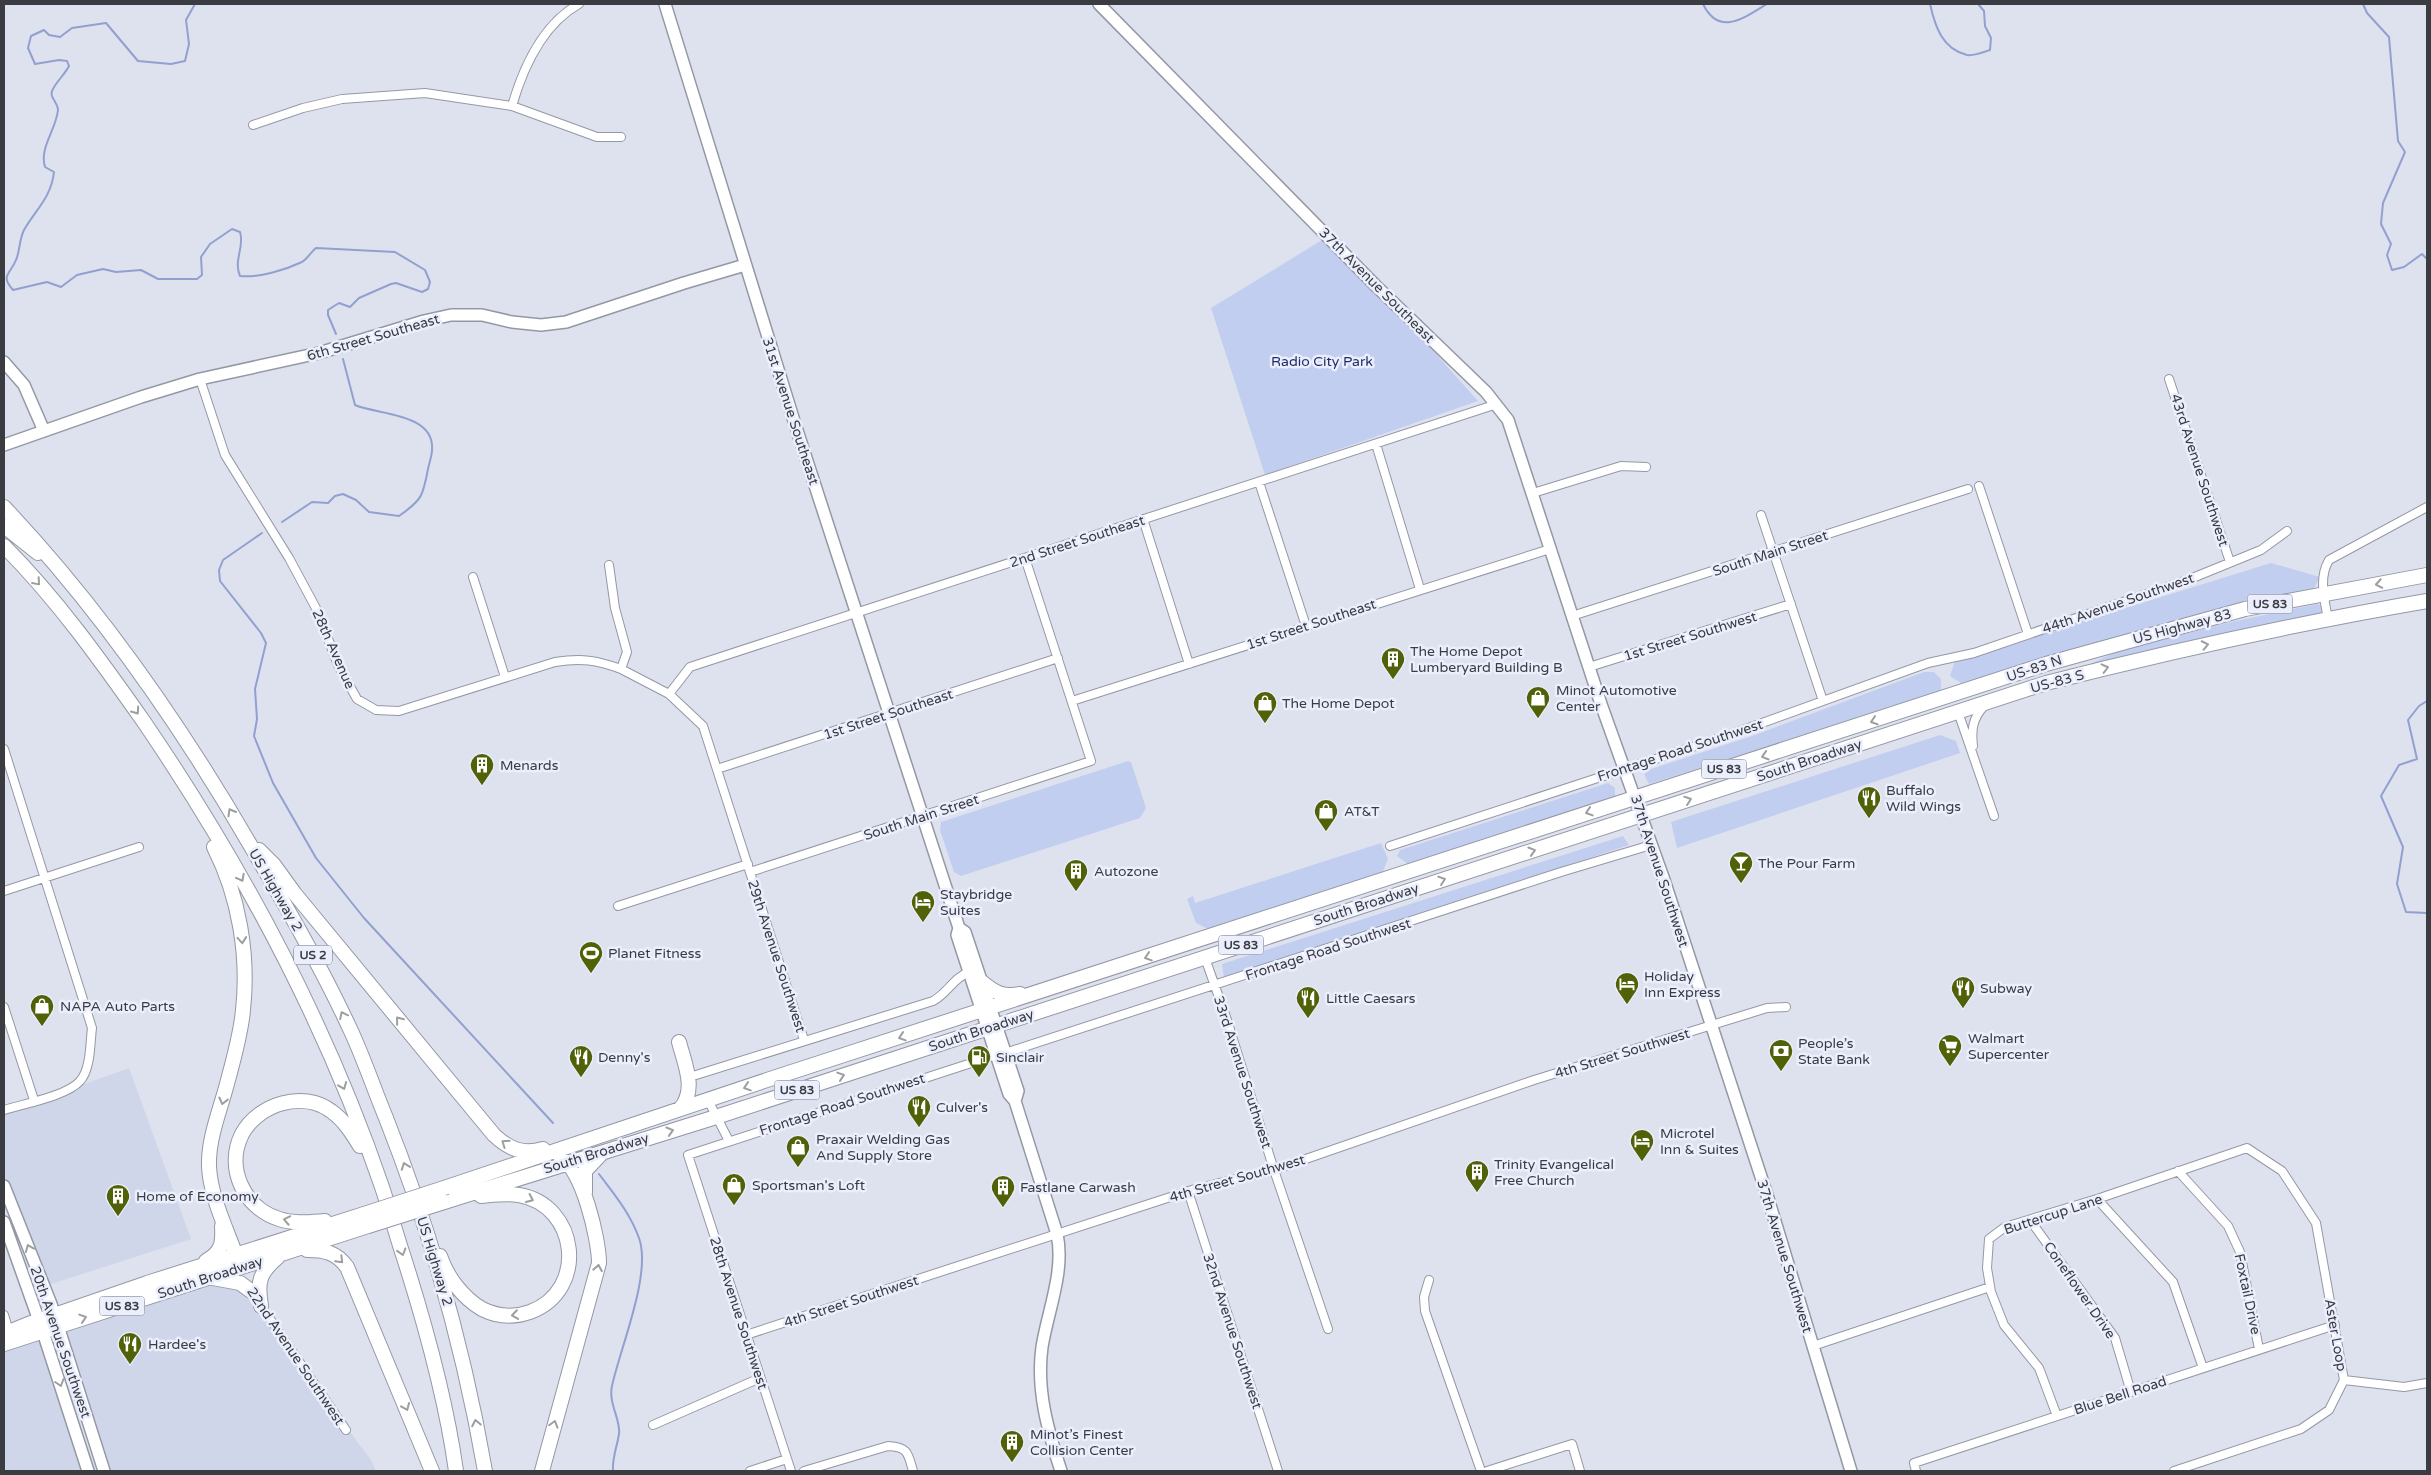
<svg xmlns="http://www.w3.org/2000/svg" width="2431" height="1475" font-family="'Varela Round',sans-serif">
  <style>
    .built { fill: #cfd6ea }
    .green { fill: #c2cef0 }
    .lines { fill: none; stroke-linecap: round; stroke-linejoin: round }
    .stream { stroke: #91a0cf; stroke-width: 2 }
    .street-casing { stroke: #9498a5; stroke-width: 10 }
    .secondary-casing { stroke: #9498a5; stroke-width: 14 }
    .highway-casing { stroke: #9498a5; stroke-width: 16 }
    .street { stroke: #fff; stroke-width: 8 }
    .secondary { stroke: #fff; stroke-width: 11 }
    .highway { stroke: #fff; stroke-width: 14 }
    .highway-bridge-casing { stroke: #9498a5; stroke-width: 16; stroke-linecap: butt }
    .highway-bridge { stroke: #fff; stroke-width: 14 }
    .oneway { stroke: #9c9ea0 }
    .labels { text-anchor: middle; stroke-width: 5; stroke-linejoin: round; paint-order: stroke }
    .shield { fill: #ebeffd; stroke: #6f7279; stroke-width: 1 }
    .shield-label { font-size: 12px; font-weight: bold; fill: #3a3c41 }
    .street-label { font-size: 14px; fill: #3a3c41; stroke: #ebeffd }
    .park-label { font-size: 14px; fill: #212d66; stroke: #ebeffd }
    .poi-label { font-size: 14px; fill: #3a3c41; stroke: #ebeffd; text-anchor: start }
  </style>
  <rect width="100%" height="100%" fill="#dee2ef"/>
  <path class="built" d="M129 1068 191 1239 48 1285 4 1175V1113Z
    M204 1285 238 1288 255 1305 371 1460 376 1471H110L63 1329Z
    M40 1339 84 1471H4V1350Z"/>
  <path class="green" d="M1327 237 1364 273 1478 401 1265 475 1211 308Z
    M2271 563 2320 577 2312 592 1964 685 1950 676 1955 661Z
    M2317 604 2322 606 2323 612 2320 616 2066 675 2116 652 2231 622Z
    M1924 672H1934L1941 679V689L1936 694 1649 784 1645 776V771L1752 736Z
    M1940 735 1956 741 1960 753 1677 848 1671 822Z
    M1128 761 1131 762 1146 808 1140 818 961 876 954 872 940 830 941 822Z
    M1608 783 1615 788V798L1409 865 1397 856 1400 850Z
    M1623 836 1629 845 1224 978 1222 964Z
    M1381 843 1388 859 1381 876 1210 930 1196 923 1187 899 1193 896 1195 903Z"/>
  <g class="lines">
    <path class="stream" d="M195 4 186 20 189 44 185 61 171 64 138 61 106 23 72 28 60 37 49 35 44 30 31 36 28 48 35 64 59 60 67 61 69 66C65 74 57 81 53 89 48 97 58 102 58 110 56 130 39 148 45 167L54 172C51 198 36 209 24 230 19 240 20 251 16 260 10 275 0 275 13 290L47 282 61 287 77 275 103 269 116 272 141 270 158 279H197L202 275 201 257 210 244 232 229 240 232C245 247 233 260 240 276 259 278 285 270 302 262 307 259 311 252 316 248L395 252 425 270 430 282 428 289 422 292 396 283 391 284 359 298 350 307 339 303 328 310V315L336 334
      M1703 4C1719 37 1744 18 1767 4
      M1930 4C1935 26 1942 49 1967 55 1974 56 1984 52 1990 50L1991 38 1985 26 1984 11 1978 4
      M2363 4 2367 13 2389 37 2398 141 2405 152 2383 203 2381 224 2391 244 2387 255 2392 270 2404 267 2422 254 2427 259
      M282 522 312 502 328 503 335 496 343 494 356 500 369 512 399 516C422 500 423 496 428 469 429 463 432 456 432 450 435 413 378 415 355 405L343 359
      M262 533 223 560 219 570 220 581 261 633 266 643 255 689 257 719 254 736 273 783 316 858 364 918 553 1123
      M2427 701 2419 706 2408 720 2417 759 2399 765 2381 796 2403 847 2397 884 2406 912 2427 913
      M599 1174C614 1194 630 1213 639 1238 652 1274 620 1348 612 1386 608 1403 621 1420 619 1434 617 1447 612 1458 613 1471"/>
    <g class="street-casing">
      <path id="street" d="M512 106C523 68 543 24 579 4
        M253 125 303 108 342 99 425 93 512 106 597 137H621
        M200 379 225 455 289 558 318 612 338 665 357 699 376 710 399 711 555 662C582 658 596 660 621 669
        M2169 379 2230 562
        M1376 444 1420 589
        M1259 482 1306 626
        M1979 486 2028 634
        M1533 493 1621 466 1646 467
        M1761 515 1823 701
        M1143 519 1189 664
        M609 565 615 608 627 652 621 669 669 694 703 726 804 1040
        M473 577 505 677
        M1572 616 1968 489
        M2328 620C2325 601 2318 578 2329 560L2427 507
        M1589 667 1791 604
        M669 694 690 667 1497 404
        M1072 701 1550 549
        M1958 712 1994 816
        M1973 746C1971 729 1973 718 1984 706
        M4 749 92 1028C90 1043 91 1069 80 1081 67 1096 23 1104 4 1110
        M717 769 1058 658
        M1390 846 1729 735 1928 663 1974 653 2190 579 2261 550 2287 531
        M750 872 1091 761 1025 558
        M4 891 139 847
        M618 906 748 864
        M1205 958 1226 1017 1274 1170 1328 1329
        M4 1007 34 1100
        M1005 1053 1561 872 1651 845
        M696 1075 933 1001C948 993 953 978 969 972
        M708 1100 729 1141
        M2178 1171 2228 1226 2240 1252 2259 1349
        M1188 1191 1278 1471
        M2097 1199 2173 1282 2203 1368
        M2030 1220 2115 1338 2131 1392
        M1429 1280 1424 1297 1425 1311 1481 1471
        M259 1303 346 1430
        M4 1315 9 1332
        M746 1335 1195 1189 1274 1170 1534 1080 1767 1008 1786 1007
        M1813 1346 1990 1287
        M2344 1380 2404 1387 2427 1383
        M2057 1416 2039 1368 2004 1325 1991 1292 1987 1268 1989 1239 2005 1227 2097 1199 2247 1148 2282 1171 2316 1223 2344 1380 2329 1410 2301 1429 2174 1471
        M653 1425 760 1378
        M750 1471 787 1459
        M791 1471 688 1155 996 1055
        M804 1471 888 1446C908 1447 908 1453 913 1471
        M1487 1471 1572 1444 1580 1471
        M1916 1471 1914 1463 2335 1325"/>
    </g>
    <g class="secondary-casing">
      <path id="secondary" d="M665 4 794 421 959 928 957 935 1009 1094 1015 1101 1057 1234C1065 1271 1048 1310 1042 1347 1036 1390 1048 1431 1061 1471
        M1099 4 1375 285 1486 392 1508 420 1601 704 1663 877 1767 1195 1851 1471
        M4 362 24 385 44 431
        M4 445 141 397 200 379 319 353 424 321 451 315H482L512 322 541 325 566 322 684 283 745 265
        M959 928 965 932 1018 1091 1015 1101
        M4 1186 51 1304 104 1471
        M4 1222 43 1332 88 1471"/>
    </g>
    <g class="highway-casing">
      <path id="highway" d="M4 507C101 610 181 725 252 848 287 908 322 968 351 1031 364 1059 374 1089 386 1118 431 1232 464 1350 485 1471
        M4 526 38 553
        M4 546C57 599 101 661 144 722 242 866 326 1023 382 1187 390 1211 396 1234 404 1258 426 1327 446 1399 456 1471
        M214 847C239 896 249 955 243 1010 241 1033 234 1058 228 1080 221 1108 208 1138 209 1166 210 1198 230 1236 240 1267
        M259 850 274 865 295 894 494 1135C509 1149 523 1155 543 1149
        M982 982C995 993 1003 997 1020 994
        M679 1042C685 1065 697 1090 680 1109
        M447 1187 770 1079 2046 664 2245 609 2427 575
        M585 1193V1171L602 1153
        M444 1202 716 1117 2046 683C2172 651 2299 623 2427 601
        M325 1221C310 1222 294 1224 279 1219 244 1208 225 1168 242 1134 258 1104 303 1090 331 1111 344 1120 352 1133 360 1146
        M307 1250C324 1250 336 1252 347 1267L432 1471
        M440 1256C447 1277 463 1298 482 1309 498 1317 513 1318 530 1312 589 1290 578 1205 519 1195 506 1193 493 1195 481 1196
        M206 1261C222 1252 223 1243 222 1226
        M213 1278 240 1283 251 1291
        M261 1306C257 1282 259 1273 278 1257
        M4 1334 31 1323 147 1283 364 1214
        M4 1344 368 1226
        M542 1471 599 1263C599 1239 582 1168 561 1158"/>
    </g>
    <use href="#street" class="street"/>
    <use href="#secondary" class="secondary"/>
    <use href="#highway" class="highway"/>
    <g class="highway-bridge-casing">
      <path id="highway-bridge" d="M364 1214 447 1187
        M368 1226 444 1202"/>
    </g>
    <use href="#highway-bridge" class="highway-bridge"/>
  </g>
  <defs><path id="oneway-chevron" d="M-2-3.5L2.5 0L-2 3.5" fill="none" stroke-width="1.6" stroke-linecap="round" stroke-linejoin="round" transform="scale(1.25)"/></defs>
  <g class="oneway">
    <use href="#oneway-chevron" transform="translate(37 582) rotate(49)"/>
    <use href="#oneway-chevron" transform="translate(2379 584) rotate(170)"/>
    <use href="#oneway-chevron" transform="translate(2205 645) rotate(-12)"/>
    <use href="#oneway-chevron" transform="translate(2105 668) rotate(-14)"/>
    <use href="#oneway-chevron" transform="translate(136 711) rotate(55)"/>
    <use href="#oneway-chevron" transform="translate(1874 721) rotate(162)"/>
    <use href="#oneway-chevron" transform="translate(1765 756) rotate(163)"/>
    <use href="#oneway-chevron" transform="translate(1688 800) rotate(-19)"/>
    <use href="#oneway-chevron" transform="translate(231 812) rotate(-120)"/>
    <use href="#oneway-chevron" transform="translate(1589 812) rotate(162)"/>
    <use href="#oneway-chevron" transform="translate(1532 851) rotate(-17)"/>
    <use href="#oneway-chevron" transform="translate(241 878) rotate(62)"/>
    <use href="#oneway-chevron" transform="translate(1442 880) rotate(-19)"/>
    <use href="#oneway-chevron" transform="translate(242 940) rotate(85)"/>
    <use href="#oneway-chevron" transform="translate(1148 957) rotate(162)"/>
    <use href="#oneway-chevron" transform="translate(343 1015) rotate(-116)"/>
    <use href="#oneway-chevron" transform="translate(399 1020) rotate(-129)"/>
    <use href="#oneway-chevron" transform="translate(902 1037) rotate(162)"/>
    <use href="#oneway-chevron" transform="translate(841 1076) rotate(-18)"/>
    <use href="#oneway-chevron" transform="translate(343 1086) rotate(68)"/>
    <use href="#oneway-chevron" transform="translate(747 1087) rotate(162)"/>
    <use href="#oneway-chevron" transform="translate(223 1101) rotate(104)"/>
    <use href="#oneway-chevron" transform="translate(670 1131) rotate(-17)"/>
    <use href="#oneway-chevron" transform="translate(505 1143) rotate(-145)"/>
    <use href="#oneway-chevron" transform="translate(405 1166) rotate(-110)"/>
    <use href="#oneway-chevron" transform="translate(530 1199) rotate(25)"/>
    <use href="#oneway-chevron" transform="translate(287 1220) rotate(-169)"/>
    <use href="#oneway-chevron" transform="translate(29 1248) rotate(-112)"/>
    <use href="#oneway-chevron" transform="translate(402 1252) rotate(73)"/>
    <use href="#oneway-chevron" transform="translate(340 1260) rotate(45)"/>
    <use href="#oneway-chevron" transform="translate(598 1268) rotate(-80)"/>
    <use href="#oneway-chevron" transform="translate(515 1315) rotate(172)"/>
    <use href="#oneway-chevron" transform="translate(83 1318) rotate(-18)"/>
    <use href="#oneway-chevron" transform="translate(60 1383) rotate(72)"/>
    <use href="#oneway-chevron" transform="translate(406 1407) rotate(67)"/>
    <use href="#oneway-chevron" transform="translate(476 1423) rotate(-101)"/>
    <use href="#oneway-chevron" transform="translate(554 1424) rotate(-74)"/>
  </g>
  <defs>
    <g id="building-pin" transform="scale(1.25)"><path d="M0 17L-7.5 6A9.5 9.5 0 1 1 7.5 6Z" fill="#506107" stroke="#ebeffd"/><path d="M-4-6H4V6H1V3H-1V6H-4ZM-2.5-4.3h1.7v1.8h-1.7ZM.8-4.3h1.7v1.8H.8ZM-2.5-1h1.7V.8h-1.7ZM.8-1h1.7V.8H.8Z" fill="#fff"/></g>
    <g id="shop-pin" transform="scale(1.25)"><path d="M0 17L-7.5 6A9.5 9.5 0 1 1 7.5 6Z" fill="#506107" stroke="#ebeffd"/><path d="M-5-2.5h2.3a2.7 3.5 0 0 1 5.4 0H5L5.5 6h-11ZM-1.5-2.5h3a1.5 2.3 0 0 0-3 0Z" fill="#fff"/></g>
    <g id="restaurant-pin" transform="scale(1.25)"><path d="M0 17L-7.5 6A9.5 9.5 0 1 1 7.5 6Z" fill="#506107" stroke="#ebeffd"/><path d="M-5-6h1v4h1v-4h1v4h1v-4h1v5L-1.5 .5V6h-2V.5L-5-1ZM5-6V6H3V1.5H1.5Q1.5-4 5-6Z" fill="#fff"/></g>
    <g id="bar-pin" transform="scale(1.25)"><path d="M0 17L-7.5 6A9.5 9.5 0 1 1 7.5 6Z" fill="#506107" stroke="#ebeffd"/><path d="M-6-5H6L.8 .8V4.5H3.5V6h-7V4.5H-.8V.8Z" fill="#fff"/></g>
    <g id="hotel-pin" transform="scale(1.25)"><path d="M0 17L-7.5 6A9.5 9.5 0 1 1 7.5 6Z" fill="#506107" stroke="#ebeffd"/><path d="M-6-4.5h1.5V1H6V5H4.5V3h-9V5H-6ZM-4 0a1.8 1.8 0 1 1 3.6 0ZM.5 0V-2.5h3Q6-2.5 6 0Z" fill="#fff"/></g>
    <g id="stadium-pin" transform="scale(1.25)"><path d="M0 17L-7.5 6A9.5 9.5 0 1 1 7.5 6Z" fill="#506107" stroke="#ebeffd"/><path d="M0-5a6.5 5 0 1 0 0 10a6.5 5 0 1 0 0-10ZM-3.5-1.8h7v3.6h-7Z" fill="#fff"/></g>
    <g id="supermarket-pin" transform="scale(1.25)"><path d="M0 17L-7.5 6A9.5 9.5 0 1 1 7.5 6Z" fill="#506107" stroke="#ebeffd"/><path d="M-6-5.5h2.5l.6 2H6L4.5 2H-2.5L-4.4-4H-6ZM-1.5 3.2a1.3 1.3 0 1 0 .1 0ZM3 3.2a1.3 1.3 0 1 0 .1 0Z" fill="#fff"/></g>
    <g id="bank-pin" transform="scale(1.25)"><path d="M0 17L-7.5 6A9.5 9.5 0 1 1 7.5 6Z" fill="#506107" stroke="#ebeffd"/><path d="M-6-4H6V4H-6ZM0-2.3a2.3 2.3 0 1 0 0 4.6a2.3 2.3 0 1 0 0-4.6Z" fill="#fff"/></g>
    <g id="fuel-pin" transform="scale(1.25)"><path d="M0 17L-7.5 6A9.5 9.5 0 1 1 7.5 6Z" fill="#506107" stroke="#ebeffd"/><path d="M-5.5-6h7V0h2V4h1.3V-2.5L3-4.5l.8-.8L6-3V5H2.5V1h-1V6h-7ZM-4.2-4.7v3.2H.2V-4.7Z" fill="#fff"/></g>
  </defs>
  <g fill-rule="evenodd">
    <use href="#building-pin" x="1393" y="659"/>
    <use href="#shop-pin" x="1538" y="698"/>
    <use href="#shop-pin" x="1265" y="703"/>
    <use href="#building-pin" x="482" y="765"/>
    <use href="#restaurant-pin" x="1869" y="798"/>
    <use href="#shop-pin" x="1326" y="811"/>
    <use href="#bar-pin" x="1741" y="863"/>
    <use href="#building-pin" x="1076" y="871"/>
    <use href="#hotel-pin" x="923" y="902"/>
    <use href="#stadium-pin" x="591" y="953"/>
    <use href="#hotel-pin" x="1627" y="984"/>
    <use href="#restaurant-pin" x="1963" y="988"/>
    <use href="#restaurant-pin" x="1308" y="998"/>
    <use href="#shop-pin" x="42" y="1006"/>
    <use href="#supermarket-pin" x="1950" y="1046"/>
    <use href="#bank-pin" x="1781" y="1051"/>
    <use href="#restaurant-pin" x="581" y="1057"/>
    <use href="#fuel-pin" x="979" y="1057"/>
    <use href="#restaurant-pin" x="919" y="1107"/>
    <use href="#hotel-pin" x="1642" y="1141"/>
    <use href="#shop-pin" x="798" y="1147"/>
    <use href="#building-pin" x="1477" y="1172"/>
    <use href="#shop-pin" x="734" y="1185"/>
    <use href="#building-pin" x="1003" y="1187"/>
    <use href="#building-pin" x="118" y="1196"/>
    <use href="#restaurant-pin" x="130" y="1344"/>
    <use href="#building-pin" x="1012" y="1442"/>
  </g>
  <g class="labels">
    <g class="shield">
      <rect x="2247.5" y="594.5" width="45" height="19" rx="4"/>
      <rect x="1701.5" y="759.5" width="45" height="19" rx="4"/>
      <rect x="1218.5" y="935.5" width="45" height="19" rx="4"/>
      <rect x="294" y="945.5" width="38" height="19" rx="4"/>
      <rect x="774.5" y="1080.5" width="45" height="19" rx="4"/>
      <rect x="99.5" y="1296.5" width="45" height="19" rx="4"/>
    </g>
    <g class="shield-label">
      <text x="2270" y="608">US 83</text>
      <text x="1724" y="773">US 83</text>
      <text x="1241" y="949">US 83</text>
      <text x="313" y="959">US 2</text>
      <text x="797" y="1094">US 83</text>
      <text x="122" y="1310">US 83</text>
    </g>
    <g class="street-label">
      <text transform="translate(1377 285) rotate(45)" y="5">37th Avenue Southeast</text>
      <text transform="translate(373 337) rotate(-16)" y="5">6th Street Southeast</text>
      <text transform="translate(791 411) rotate(72)" y="5">31st Avenue Southeast</text>
      <text transform="translate(2200 470) rotate(72)" y="5">43rd Avenue Southwest</text>
      <text transform="translate(1077 541) rotate(-18)" y="5">2nd Street Southeast</text>
      <text transform="translate(1770 553) rotate(-18)" y="5">South Main Street</text>
      <text transform="translate(2118 603) rotate(-19)" y="5">44th Avenue Southwest</text>
      <text transform="translate(1311 624) rotate(-18)" y="5">1st Street Southeast</text>
      <text transform="translate(2182 626) rotate(-15)" y="5">US Highway 83</text>
      <text transform="translate(1690 636) rotate(-17)" y="5">1st Street Southwest</text>
      <text transform="translate(334 649) rotate(66)" y="5">28th Avenue</text>
      <text transform="translate(2034 668) rotate(-18)" y="5">US-83 N</text>
      <text transform="translate(2057 681) rotate(-15)" y="5">US-83 S</text>
      <text transform="translate(888 714) rotate(-18)" y="5">1st Street Southeast</text>
      <text transform="translate(1680 750) rotate(-18)" y="5">Frontage Road Southwest</text>
      <text transform="translate(1809 760) rotate(-18)" y="5">South Broadway</text>
      <text transform="translate(921 817) rotate(-18)" y="5">South Main Street</text>
      <text transform="translate(1660 871) rotate(72)" y="5">37th Avenue Southwest</text>
      <text transform="translate(276 890) rotate(60)" y="5">US Highway 2</text>
      <text transform="translate(1366 904) rotate(-18)" y="5">South Broadway</text>
      <text transform="translate(1328 949) rotate(-18)" y="5">Frontage Road Southwest</text>
      <text transform="translate(777 956) rotate(72)" y="5">29th Avenue Southwest</text>
      <text transform="translate(981 1030) rotate(-18)" y="5">South Broadway</text>
      <text transform="translate(1622 1053) rotate(-17)" y="5">4th Street Southwest</text>
      <text transform="translate(1243 1072) rotate(72)" y="5">33rd Avenue Southwest</text>
      <text transform="translate(842 1104) rotate(-18)" y="5">Frontage Road Southwest</text>
      <text transform="translate(596 1153) rotate(-17)" y="5">South Broadway</text>
      <text transform="translate(1237 1178) rotate(-16)" y="5">4th Street Southwest</text>
      <text transform="translate(2053 1214) rotate(-18)" y="5">Buttercup Lane</text>
      <text transform="translate(1785 1256) rotate(73)" y="5">37th Avenue Southwest</text>
      <text transform="translate(435 1261) rotate(73)" y="5">US Highway 2</text>
      <text transform="translate(210 1277) rotate(-18)" y="5">South Broadway</text>
      <text transform="translate(2080 1290) rotate(55)" y="5">Coneflower Drive</text>
      <text transform="translate(2248 1294) rotate(78)" y="5">Foxtail Drive</text>
      <text transform="translate(851 1301) rotate(-18)" y="5">4th Street Southwest</text>
      <text transform="translate(739 1313) rotate(72)" y="5">28th Avenue Southwest</text>
      <text transform="translate(1233 1331) rotate(72)" y="5">32nd Avenue Southwest</text>
      <text transform="translate(2336 1335) rotate(80)" y="5">Aster Loop</text>
      <text transform="translate(61 1342) rotate(71)" y="5">20th Avenue Southwest</text>
      <text transform="translate(296 1356) rotate(56)" y="5">22nd Avenue Southwest</text>
      <text transform="translate(2120 1395) rotate(-18)" y="5">Blue Bell Road</text>
    </g>
    <g class="park-label">
      <text x="1322" y="366">Radio City Park</text>
    </g>
    <g class="poi-label">
      <text x="1410" y="656">The Home Depot<tspan x="1410" dy="16">Lumberyard Building B</tspan></text>
      <text x="1556" y="695">Minot Automotive<tspan x="1556" dy="16">Center</tspan></text>
      <text x="1282" y="708">The Home Depot</text>
      <text x="500" y="770">Menards</text>
      <text x="1886" y="795">Buffalo<tspan x="1886" dy="16">Wild Wings</tspan></text>
      <text x="1344" y="816">AT&amp;T</text>
      <text x="1758" y="868">The Pour Farm</text>
      <text x="1094" y="876">Autozone</text>
      <text x="940" y="899">Staybridge<tspan x="940" dy="16">Suites</tspan></text>
      <text x="608" y="958">Planet Fitness</text>
      <text x="1644" y="981">Holiday<tspan x="1644" dy="16">Inn Express</tspan></text>
      <text x="1980" y="993">Subway</text>
      <text x="1326" y="1003">Little Caesars</text>
      <text x="60" y="1011">NAPA Auto Parts</text>
      <text x="1968" y="1043">Walmart<tspan x="1968" dy="16">Supercenter</tspan></text>
      <text x="1798" y="1048">People’s<tspan x="1798" dy="16">State Bank</tspan></text>
      <text x="598" y="1062">Denny's</text>
      <text x="996" y="1062">Sinclair</text>
      <text x="936" y="1112">Culver's</text>
      <text x="1660" y="1138">Microtel<tspan x="1660" dy="16">Inn &amp; Suites</tspan></text>
      <text x="816" y="1144">Praxair Welding Gas<tspan x="816" dy="16">And Supply Store</tspan></text>
      <text x="1494" y="1169">Trinity Evangelical<tspan x="1494" dy="16">Free Church</tspan></text>
      <text x="752" y="1190">Sportsman's Loft</text>
      <text x="1020" y="1192">Fastlane Carwash</text>
      <text x="136" y="1201">Home of Economy</text>
      <text x="148" y="1349">Hardee's</text>
      <text x="1030" y="1439">Minot’s Finest<tspan x="1030" dy="16">Collision Center</tspan></text>
    </g>
  </g>
  <rect width="2431" height="1475" fill="none" stroke="#3a3c41" stroke-width="10"/>
</svg>
